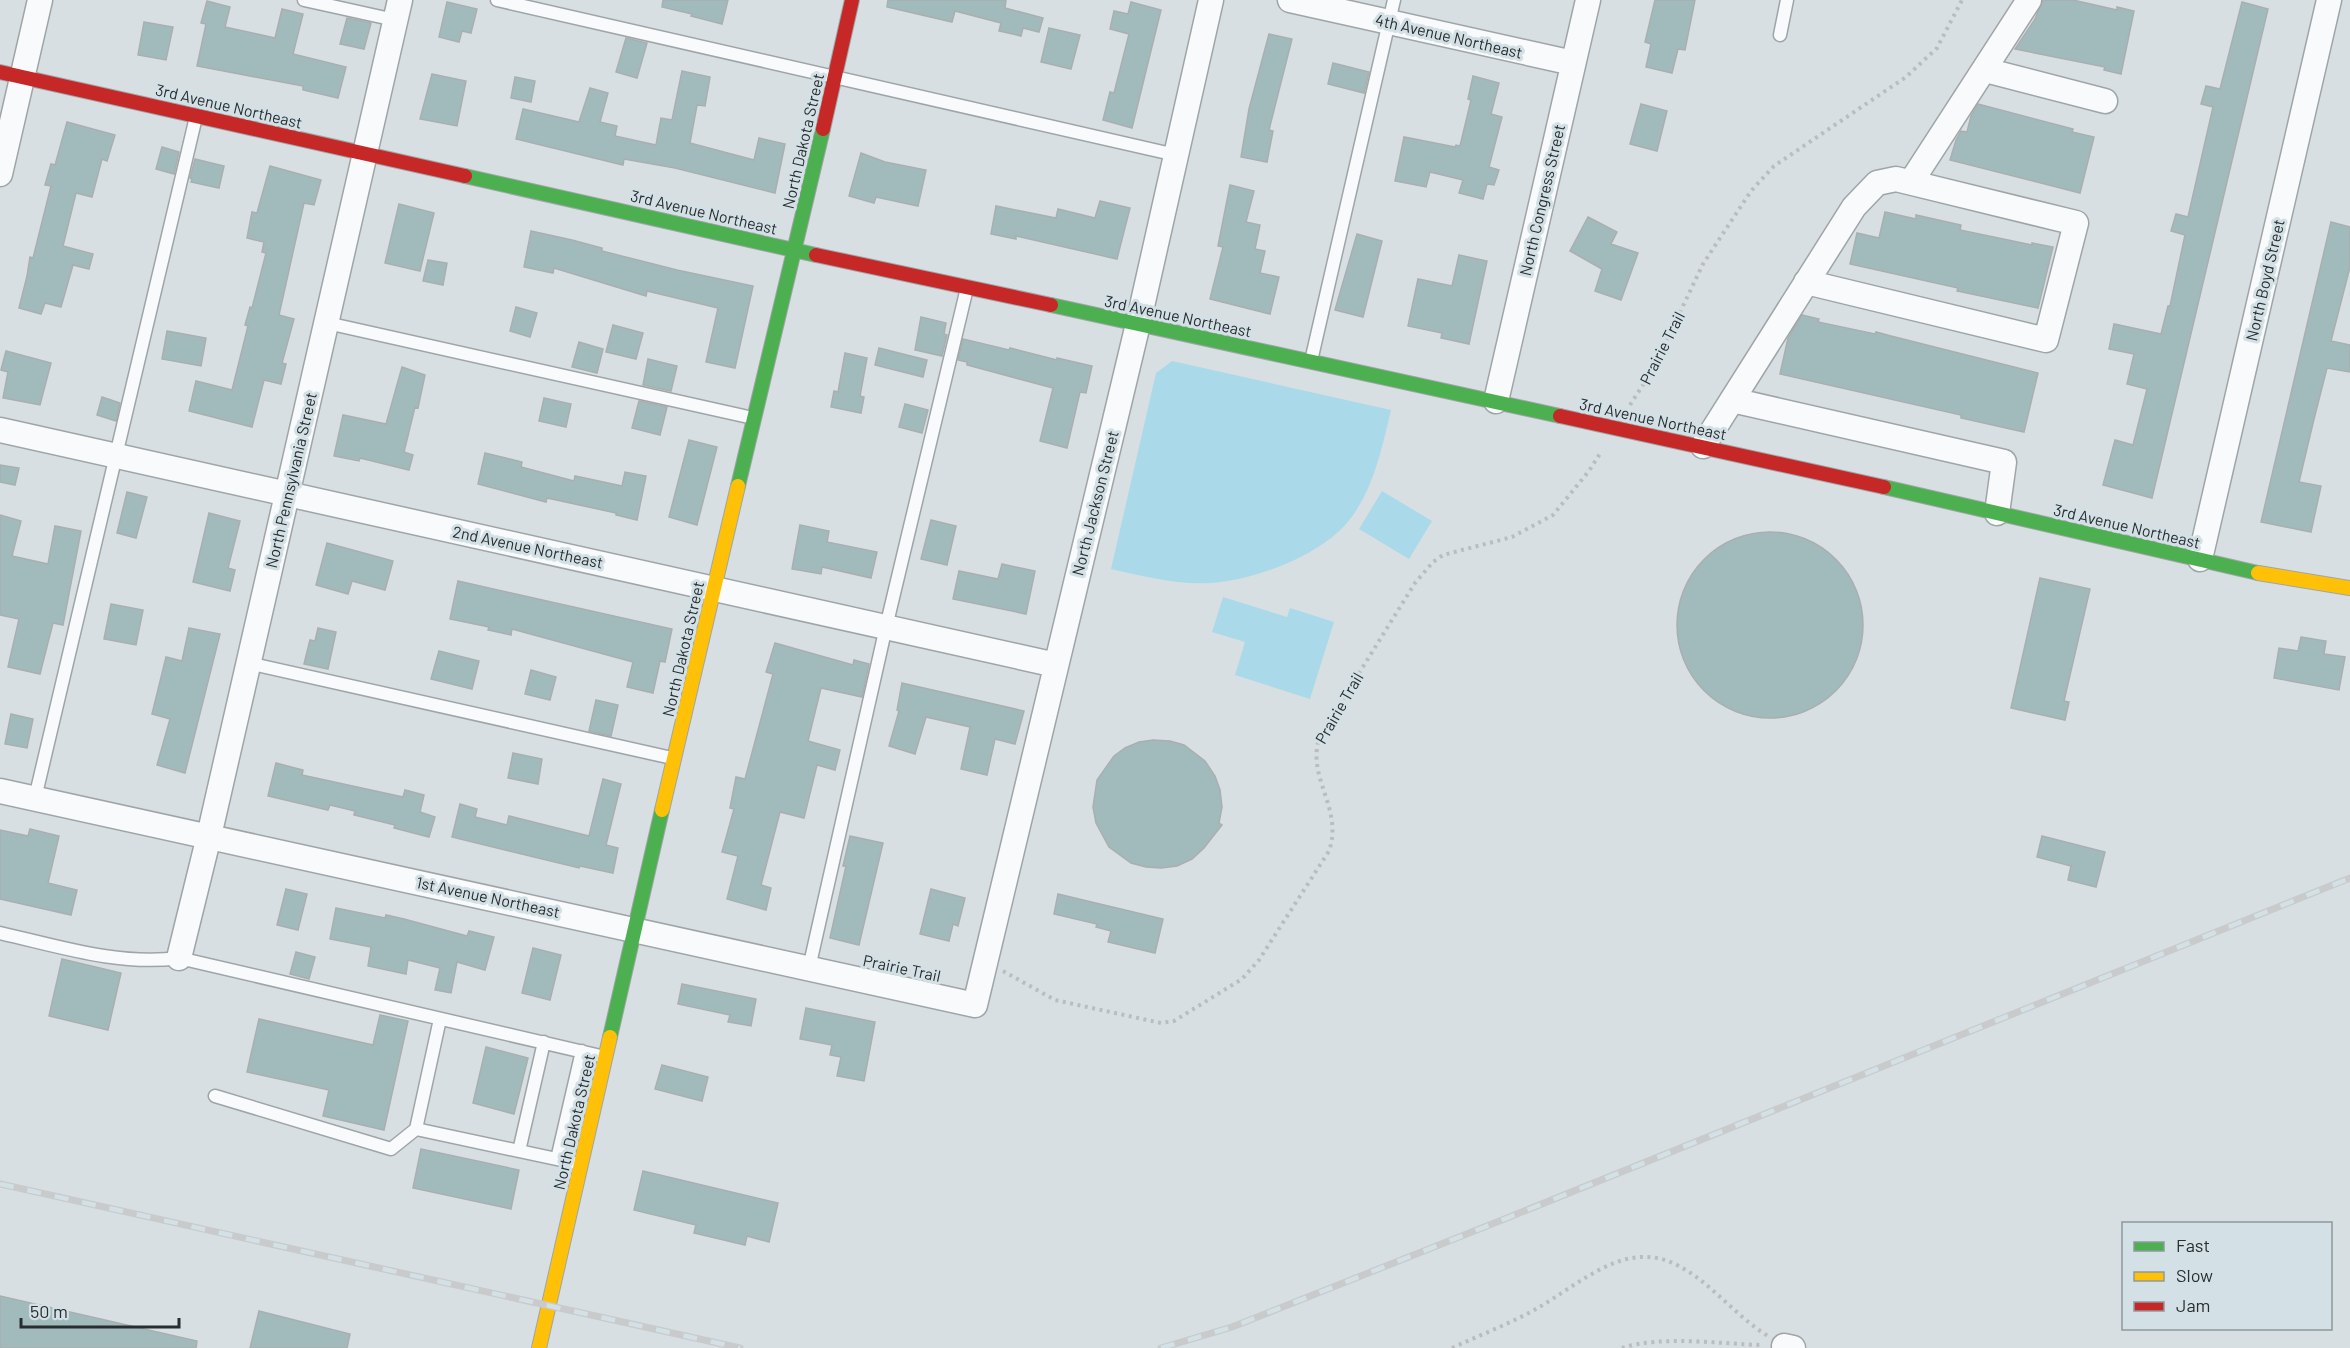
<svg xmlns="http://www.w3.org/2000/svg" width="2350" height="1348" font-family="Barlow,sans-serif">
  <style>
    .green { fill: #aadae9 }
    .building { fill: #a1bbbd; stroke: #a9afb0; stroke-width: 1.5 }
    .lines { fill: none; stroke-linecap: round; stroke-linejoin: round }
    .lane-casing { stroke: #9fa5a7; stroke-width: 15 }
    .street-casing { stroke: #9fa5a7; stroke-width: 27 }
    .fast-casing { stroke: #9fa5a7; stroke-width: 16 }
    .slow-casing { stroke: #9fa5a7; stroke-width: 16 }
    .jam-casing { stroke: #9fa5a7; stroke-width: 16 }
    .path { stroke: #babdbe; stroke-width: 4; stroke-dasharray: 3 4.5; stroke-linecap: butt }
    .lane { stroke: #f9fafb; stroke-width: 12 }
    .street { stroke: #f9fafb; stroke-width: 24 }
    .fast { stroke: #4caf50; stroke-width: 14 }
    .slow { stroke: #ffc107; stroke-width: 14 }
    .jam { stroke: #c62828; stroke-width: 14 }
    .rail-casing { stroke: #c8cacb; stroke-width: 7 }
    .rail { stroke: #d3e1e6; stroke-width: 4.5; stroke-dasharray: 14; stroke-linecap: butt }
    .labels { text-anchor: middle; stroke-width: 6; stroke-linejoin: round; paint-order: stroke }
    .street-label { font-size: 16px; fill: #282d2f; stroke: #d3e1e6 }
  </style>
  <rect width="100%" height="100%" fill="#d7dfe2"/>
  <path class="green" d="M1172 361 1391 410C1382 448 1373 493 1346 524 1318 556 1253 581 1210 583 1178 585 1142 576 1111 569L1156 373Z
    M1382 491 1432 521 1409 559 1359 529Z
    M1223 597 1287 617 1290 608 1334 622 1310 699 1235 675 1245 642 1212 632Z"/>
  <path class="building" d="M663 0H728L722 24 691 16 692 14 662 7Z
    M888 0H1006L1005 8 1043 18 1039 32 1023 28 1021 36 999 31 1001 23 955 11 952 22 887 7Z
    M1655 0H1695L1685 50 1678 49 1672 73 1646 67 1651 44 1645 42Z
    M2043 0H2073L2117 10V7L2134 11 2121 74 2104 70 2105 67 2015 49 2035 19Z
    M207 1 230 7 225 27 275 38 282 9 303 14 293 54 346 67 338 98 303 90V86L197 66 206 24 201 23Z
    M447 2 477 9 471 33 462 31 459 42 439 37Z
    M1131 2 1161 10 1132 128 1103 120 1110 92 1114 93 1129 34 1110 29 1114 11 1128 14Z
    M2242 2 2268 9 2152 498 2103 485 2115 440 2133 445 2147 389 2127 384 2134 354 2109 349 2114 324 2161 334 2168 306H2170L2185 235 2171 231 2176 214 2188 217 2213 107 2201 104 2206 86 2220 89Z
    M347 18 371 23 364 49 340 44Z
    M144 22 173 27 166 60 138 55Z
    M1049 28 1080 35 1071 69 1041 62Z
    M1269 34 1292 39 1269 130 1273 131 1267 162 1241 157 1249 109Z
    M626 38 647 43 637 78 616 72Z
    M1333 63 1369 72 1364 93 1328 84Z
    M682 71 710 77 705 106 697 105 690 143 754 160 759 138 785 144 775 193 675 168 624 159 623 165 516 139 523 109 579 122 590 88 608 93 600 122 617 126 615 136 656 145 661 118 672 120Z
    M432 74 466 81 457 126 420 119Z
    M1473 76 1499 83 1491 114 1502 117 1489 167 1499 170 1494 185 1487 184 1483 199 1459 193 1463 180 1430 172 1426 187 1395 181 1404 137 1455 147 1456 145 1460 146 1471 100 1468 99Z
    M515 77 535 81 531 102 511 98Z
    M1641 104 1667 111 1657 151 1630 144Z
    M1978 104 2073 129 2072 132 2094 137 2080 193 1950 160 1956 140 1961 131 1967 132 1971 116Z
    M67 122 115 135 107 161 102 159 92 197 76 193 63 246 93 254 89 269 73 265 61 307 45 303 41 314 19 308 27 276 30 257 33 258 51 186 45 185 51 164 55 165Z
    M162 147 179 152 174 174 156 169Z
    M861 153 885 162 926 170 918 206 876 197 874 203 849 196Z
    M195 159 224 166 219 188 191 182 192 179 190 178Z
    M270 166 321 180 314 205 304 203 279 315 294 319 282 363 286 364 281 384 264 380 252 427 189 411 196 381 232 390 248 326 245 325 250 307 252 308 266 253 262 252 264 242 247 238 252 212 257 213Z
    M1230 185 1254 191 1246 222 1260 225 1255 249 1265 251 1260 273 1279 277 1270 314 1210 299 1223 247 1218 246Z
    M1100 201 1130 208 1117 259 1016 236V239L991 234 996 206 1056 218 1058 209 1095 218Z
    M399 204 434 213 420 271 385 263Z
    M1885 212 1916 219V215L1961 225 1960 230 2032 245V243L2053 247 2038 308 1957 291 1958 288 1850 264 1857 233 1879 238Z
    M1588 217 1617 232 1611 244 1638 253 1621 300 1595 291 1602 269 1570 251Z
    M2331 222 2350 227V267L2331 341 2350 345V372L2327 368 2314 419 2299 482 2321 486 2311 532 2261 522Z
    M531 231 572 240 602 248V251L677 270 753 286 735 368 706 362 718 308 647 291 646 296 554 268 553 273 524 267Z
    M1357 234 1382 241 1363 317 1335 310Z
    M1459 255 1487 261 1469 344 1441 338 1442 333 1408 326 1418 279 1452 286Z
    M428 260 447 263 443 285 423 281Z
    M516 307 537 313 530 337 510 331Z
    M1802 315 1819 319 1818 322 1875 334 1876 332 1891 336 2038 373 2024 432 1961 418V415L1780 374 1788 338Z
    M921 317 946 323 944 334 947 335 942 356 915 350Z
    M613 325 643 333 636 359 606 352Z
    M167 331 206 338 201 366 162 359Z
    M963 339 1009 350 1010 348 1057 360V358L1092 366 1086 393 1080 392 1067 448 1040 441 1053 388 967 365V362L958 360Z
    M579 342 603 349 597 373 572 367Z
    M879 348 927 360 923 377 875 365Z
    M6 351 51 363 40 405 3 398 8 372 1 370Z
    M845 353 867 358 860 396 864 397 861 413 831 407 834 391 838 392Z
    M648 359 677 366 671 391 643 385Z
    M402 367 425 375 418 408 415 407 404 452 413 455 409 470 360 458 359 461 334 456 343 415 386 424Z
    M102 397 120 403 116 421 97 415Z
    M544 398 571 404 566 427 539 421Z
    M639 401 667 407 660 435 632 428Z
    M905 404 928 410 922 433 899 427Z
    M689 440 717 447 697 525 669 517Z
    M485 453 522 462 521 467 574 481 575 476 622 486 625 472 646 476 637 520 616 515V513L547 498 546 502 478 484Z
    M0 465 19 468 15 485 0 482Z
    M127 492 147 497 136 538 117 533Z
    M209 513 240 521 228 568 235 570 230 591 193 582Z
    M0 515 21 521 12 556 48 564 55 526 81 531 63 625 53 623 40 674 8 667 19 619 0 615Z
    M931 520 956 526 947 565 921 559Z
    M800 525 829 531 827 542 877 552 871 578 822 567 821 574 792 569Z
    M1677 625a93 93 0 1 1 186 0a93 93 0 1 1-186 0Z
    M327 543 393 561 385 590 352 581 348 594 316 585Z
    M1002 564 1035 571 1026 614 953 599 959 571 998 579Z
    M2040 578 2090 589 2064 701 2069 702 2065 720 2011 708Z
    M458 581 672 629 665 662 660 661 653 693 627 687 633 662 512 629 511 635 488 630 489 627 450 619Z
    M111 604 143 610 136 645 104 639Z
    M189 628 220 634 185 773 157 765 170 719 152 714 166 657 182 661Z
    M318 628 336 632 328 669 304 664 310 640 315 641Z
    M2301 637 2326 641 2324 654 2345 657 2339 690 2274 678 2279 648 2298 651Z
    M775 643 853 665 854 660 869 664 862 697 821 688 808 741 840 750 835 770 817 765 804 818 780 812 761 885 771 888 766 910 727 899 738 856 722 852 734 809 730 808 736 777 745 779 773 674 766 672Z
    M439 651 479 661 472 689 431 679Z
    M531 670 556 677 550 700 525 694Z
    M902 683 1024 711 1015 744 995 739 987 775 961 769 970 727 926 717 915 754 889 746 899 711 897 710Z
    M596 700 618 705 611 736 589 731Z
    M11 714 33 719 27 748 5 744Z
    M1153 740 1170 741 1184 745 1205 761 1215 776 1220 790 1222 807 1219 823 1222 825 1204 848 1192 859 1177 866 1161 868 1146 867 1131 863 1109 847 1096 823 1093 807 1097 780 1114 756 1125 748 1139 742Z
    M513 753 542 759 538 784 508 778Z
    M276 763 303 770 302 775 403 797 405 790 424 795 420 812 435 817 429 837 394 828 395 825 354 815 355 811 330 805 328 810 268 796Z
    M603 779 621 784 606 845 618 848 613 873 580 866 579 868 452 837 460 804 477 809 475 817 507 825 509 816 589 836Z
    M30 829 59 836 48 883 77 890 71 915 0 899V830L28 836Z
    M850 836 883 843 859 945 830 938 846 866H843Z
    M2042 836 2105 852 2096 887 2068 880 2071 866 2037 857Z
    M286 889 307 894 298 930 277 925Z
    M931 889 965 898 958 926 953 924 949 941 920 934Z
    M1058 894 1163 919 1155 953 1108 942 1111 931 1096 927 1097 924 1054 914Z
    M336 908 385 918 386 915 404 919 467 936 469 931 494 937 485 970 457 962 451 993 435 990 440 968 408 960 406 974 368 966 371 947 330 939Z
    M533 948 561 955 550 1000 522 993Z
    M296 952 315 957 309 979 290 974Z
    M62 959 121 973 108 1030 49 1016Z
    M682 984 756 999 751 1026 728 1022 730 1015 678 1004Z
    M806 1008 875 1022 864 1081 837 1076 841 1057 830 1055 832 1045 800 1039Z
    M380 1015 408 1021 384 1130 323 1116 329 1090 247 1072 259 1019 373 1045Z
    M486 1047 528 1058 514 1114 473 1103Z
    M662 1065 708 1077 702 1101 655 1089Z
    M421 1149 519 1170 511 1209 413 1188Z
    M643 1171 778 1203 769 1242 747 1236 745 1245 694 1233 696 1225 634 1210Z
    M0 1296 197 1341 196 1348H0Z
    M259 1311 350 1334 347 1348H250Z"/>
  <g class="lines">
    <g class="lane-casing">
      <path id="lane" d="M304 0 395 20
        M497 0 1176 155
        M1780 35 1787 0
        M327 323 753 418
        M1311 361 1394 0
        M248 663 672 758
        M35 798 196 117
        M0 933C58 946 118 966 179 958L605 1057
        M809 968 886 627 967 288
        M440 1019 416 1129 580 1164
        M215 1096 391 1149 416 1129
        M519 1151 544 1042
        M557 1159 582 1051"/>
    </g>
    <g class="street-casing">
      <path id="street" d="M1290 0 1573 63
        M1985 70 2105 101
        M0 174 40 0
        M1911 182 2029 0
        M1732 400 2004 462 1997 513
        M1496 401 1588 0
        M0 430 1056 665
        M1703 446 1854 207 1877 183 1896 179 2076 223 2046 340 1806 282
        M2200 559 2329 0
        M0 791 975 1005 1138 324 1211 0
        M179 958 209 836 400 0
        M1784 1346 1793 1348"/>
    </g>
    <g class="fast-casing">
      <path id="fast" d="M465 176 816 255
        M1051 305 1560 416
        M738 486 823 129
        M1884 487 2258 573
        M610 1037 662 810"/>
    </g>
    <g class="slow-casing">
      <path id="slow" d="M2258 573 2350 588
        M662 810 738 486
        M539 1348 610 1037"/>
    </g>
    <g class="jam-casing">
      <path id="jam" d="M0 72 465 176
        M823 129 852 0
        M816 255 1051 305
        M1560 416 1884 487"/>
    </g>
    <path class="path" d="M1630 405 1652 371 1703 264 1751 191 1774 166 1906 77 1937 48 1962 0
      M1003 971 1055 1000 1161 1023 1174 1021 1242 979 1259 960 1329 851C1344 808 1305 777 1320 736L1415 583 1433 562 1443 555 1512 537 1553 515 1589 471 1601 452
      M1452 1348C1480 1335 1509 1324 1536 1309 1579 1285 1625 1238 1677 1265 1711 1282 1735 1316 1768 1336
      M1622 1348C1660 1335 1721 1344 1762 1345"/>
    <use href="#lane" class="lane"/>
    <use href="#street" class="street"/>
    <use href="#fast" class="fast"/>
    <use href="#slow" class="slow"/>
    <use href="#jam" class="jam"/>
    <g class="rail-casing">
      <path id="rail" d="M0 1184 740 1348
        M1161 1348 1232 1327 1507 1218 2350 878"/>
    </g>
    <use href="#rail" class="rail"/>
  </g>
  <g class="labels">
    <g class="street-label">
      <text transform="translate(1449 36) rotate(13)" y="6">4th Avenue Northeast</text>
      <text transform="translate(229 106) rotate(13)" y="6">3rd Avenue Northeast</text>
      <text transform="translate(803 141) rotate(-77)" y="6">North Dakota Street</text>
      <text transform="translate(1542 200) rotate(-77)" y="6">North Congress Street</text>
      <text transform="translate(704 212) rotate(13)" y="6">3rd Avenue Northeast</text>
      <text transform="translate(2265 280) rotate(-77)" y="6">North Boyd Street</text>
      <text transform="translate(1178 316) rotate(12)" y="6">3rd Avenue Northeast</text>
      <text transform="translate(1662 348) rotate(-63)" y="6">Prairie Trail</text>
      <text transform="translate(1653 419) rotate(12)" y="6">3rd Avenue Northeast</text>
      <text transform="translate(291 480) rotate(-77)" y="6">North Pennsylvania Street</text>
      <text transform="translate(1095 503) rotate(-76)" y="6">North Jackson Street</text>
      <text transform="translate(2127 526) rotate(13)" y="6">3rd Avenue Northeast</text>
      <text transform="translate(528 547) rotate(12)" y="6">2nd Avenue Northeast</text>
      <text transform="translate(683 649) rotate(-77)" y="6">North Dakota Street</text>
      <text transform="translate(1339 708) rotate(-60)" y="6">Prairie Trail</text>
      <text transform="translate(488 897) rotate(12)" y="6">1st Avenue Northeast</text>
      <text transform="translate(902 968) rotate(12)" y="6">Prairie Trail</text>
      <text transform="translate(574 1122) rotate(-77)" y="6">North Dakota Street</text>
    </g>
  </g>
  <rect x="2122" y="1222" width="210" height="108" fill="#d3e1e6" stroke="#8f999d" stroke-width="1.5"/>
  <rect x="2134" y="1242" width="30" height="9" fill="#4caf50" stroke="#8f999d" stroke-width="1.5"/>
  <text x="2176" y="1252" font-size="18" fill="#282d2f">Fast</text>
  <rect x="2134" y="1272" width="30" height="9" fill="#ffc107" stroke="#8f999d" stroke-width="1.5"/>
  <text x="2176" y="1282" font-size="18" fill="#282d2f">Slow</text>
  <rect x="2134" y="1302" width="30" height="9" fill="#c62828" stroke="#8f999d" stroke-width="1.5"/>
  <text x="2176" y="1312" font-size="18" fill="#282d2f">Jam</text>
  <path d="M21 1318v9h158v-9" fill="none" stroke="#282d2f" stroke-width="3"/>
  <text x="30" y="1318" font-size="18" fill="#282d2f" stroke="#d3e1e6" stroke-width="4.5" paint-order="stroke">50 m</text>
</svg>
